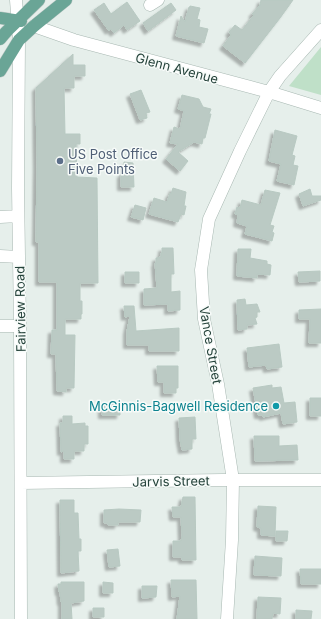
<svg xmlns="http://www.w3.org/2000/svg" width="321" height="619" font-family="Inter,sans-serif">
  <style>
    .green { fill: #bfe0c8 }
    .building { fill: #bbcac4; stroke: #b8c9c2; filter: url(#shadow) }
    .lines { fill: none; stroke-linecap: round; stroke-linejoin: round }
    .minor-casing { stroke: #a8b8b2; stroke-width: 13 }
    .major-casing { stroke: #c2cac8; stroke-width: 13 }
    .minor { stroke: #fff; stroke-width: 12 }
    .major { stroke: #6aa596; stroke-width: 12 }
    .service-dot { fill: #5c6f8a; stroke: #f7fbf9; stroke-width: 1.5 }
    .culture-dot { fill: #0f9aa8; stroke: #f7fbf9; stroke-width: 1.5 }
    .labels { text-anchor: middle; stroke-width: 3; stroke-linejoin: round; paint-order: stroke }
    .street-label { font-size: 13px; fill: #24423a; stroke: #f7fbf9 }
    .service-label { font-size: 13px; fill: #4e5e75; stroke: #f7fbf9; text-anchor: start }
    .culture-label { font-size: 13px; fill: #0d838f; stroke: #f7fbf9; text-anchor: end }
  </style>
  <defs>
    <filter id="shadow"><feDropShadow dx="-3.5" dy="3.5" stdDeviation="1" flood-color="#0004"/></filter>
  </defs>
  <rect width="100%" height="100%" fill="#e6efeb"/>
  <path class="green" d="M321 47V95L289 86Z"/>
  <path class="building" d="M261 0H293L280 18 245 63 223 46 231 35 229 32 235 25 242 30 254 15 252 14 260 5Z
    M127 2 140 21 127 30 124 25 114 33 111 29 109 31 94 10 104 3 111 14Z
    M171 3 176 10 148 31 143 23Z
    M190 6 200 8 197 19 200 20 199 27 208 29 204 43 176 36 181 16 185 22 189 7H190Z
    M73 54V65H85V76H74V88H64L65 134H80V144H76L77 177 97 178 98 283H80V301H82V314H81V319H65V335H75L74 388H66V392L57 391 56 354H51L52 330H57V282H39V242H36L37 166 36 88Z
    M141 90 150 112 146 113 147 118 140 120 130 94Z
    M182 95 199 99 203 107 211 109 209 114H211L205 138H203L202 144 194 142 178 152 188 161 180 171 166 159 178 144 170 143 174 127 180 129 184 111 178 109Z
    M275 130 297 136 292 155 295 156 293 165 298 166 294 185 277 181 281 164 269 161Z
    M124 162 133 163 134 187H121V174H123Z
    M173 188 186 192 184 206H186L184 215 181 214 178 222 149 214 154 198 167 202 170 193 171 194Z
    M310 189 312 196H321V200L303 206 299 194Z
    M265 190 280 193 270 225 274 226 272 232 274 233 272 241 245 234 247 226 237 223 238 215 235 214 237 207 240 208 242 200 261 205Z
    M135 205 146 208 143 220 131 217Z
    M162 248H173L174 274H171V292L180 291V310L168 311V304L144 305V289L157 288 155 263H156V258L161 257V253H162Z
    M238 249H251L250 258 267 261V264L271 265 270 275 257 274V278L237 276Z
    M320 271V281L299 282 298 272Z
    M125 272H139V283H125Z
    M245 299 246 305 257 304 260 312H257V317L255 318 257 324 247 325V329L238 330 237 300Z
    M124 306H134L136 331 179 328V351H149V345H127V331L130 316 125 317Z
    M321 309V343H309L310 319H299V310Z
    M279 344 282 367 267 369 266 365 249 367 247 348Z
    M157 366H178V388H176V393H164V382H158Z
    M272 385V388L281 387 284 403 295 402 297 422 283 424 281 413 263 417V415H258L253 388Z
    M310 398H321V416H310Z
    M102 404H120V415H102Z
    M63 416H72V424L85 423V426H88V444H84V451H74V459H64V451L61 452 60 423H63Z
    M195 417 196 439H192V449L182 450 180 439 179 418Z
    M254 436H279V446L297 445 298 460 255 461Z
    M183 497H195L196 560H182V557H173V541H181L182 536 181 517H173L172 507H181Z
    M60 500H74V513H78L79 539H81V551H78L79 571 61 573Z
    M258 506 276 507 275 536 261 535V528L257 527Z
    M119 509 141 510 140 522H118V525H108V523H104V510Z
    M276 531H288L287 541H276Z
    M118 549 120 566 109 567 107 550Z
    M255 556 282 558 281 576 254 575Z
    M300 569H321V584H301Z
    M171 580H196L197 619H177L180 596 172 597Z
    M61 582H84V601L71 603 72 619H62V602H61L60 592H59L58 584H61Z
    M103 582 113 583V593H103Z
    M142 586H157L156 597 142 598Z
    M258 597 281 598 280 614 273 613 272 619H257Z
    M93 608H104V617H93Z
    M296 610 312 611 311 619H296Z"/>
  <g class="lines">
    <g class="minor-casing">
      <path id="minor" d="M16 0 19 40 18 188 20 326 21 619
        M150 5 158 0
        M34 26 74 40 269 92 321 108
        M0 217 18 216
        M0 256 19 257
        M0 326H20
        M21 483 222 480H321
        M227 619 232 540 233 480 218 384 204 319 201 270 209 219 240 151 269 92 280 76 321 30"/>
    </g>
    <g class="major-casing">
      <path id="major" d="M0 18 21 21
        M0 39 6 32 39 0
        M0 71 19 40 34 26 66 0"/>
    </g>
    <use href="#minor" class="minor"/>
    <use href="#major" class="major"/>
  </g>
  <circle class="service-dot" cx="60" cy="161" r="4"/>
  <circle class="culture-dot" cx="276" cy="406" r="4"/>
  <g class="labels">
    <g class="street-label">
      <text transform="translate(177 68) rotate(15)" y="5">Glenn Avenue</text>
      <text transform="translate(20 309) rotate(-91)" y="5">Fairview Road</text>
      <text transform="translate(211 345) rotate(80)" y="5">Vance Street</text>
      <text transform="translate(171 481) rotate(-1)" y="5">Jarvis Street</text>
    </g>
    <g class="service-label">
      <text x="68" y="159">US Post Office<tspan x="68" dy="15">Five Points</tspan></text>
    </g>
    <g class="culture-label">
      <text x="268" y="411">McGinnis-Bagwell Residence</text>
    </g>
  </g>
</svg>
